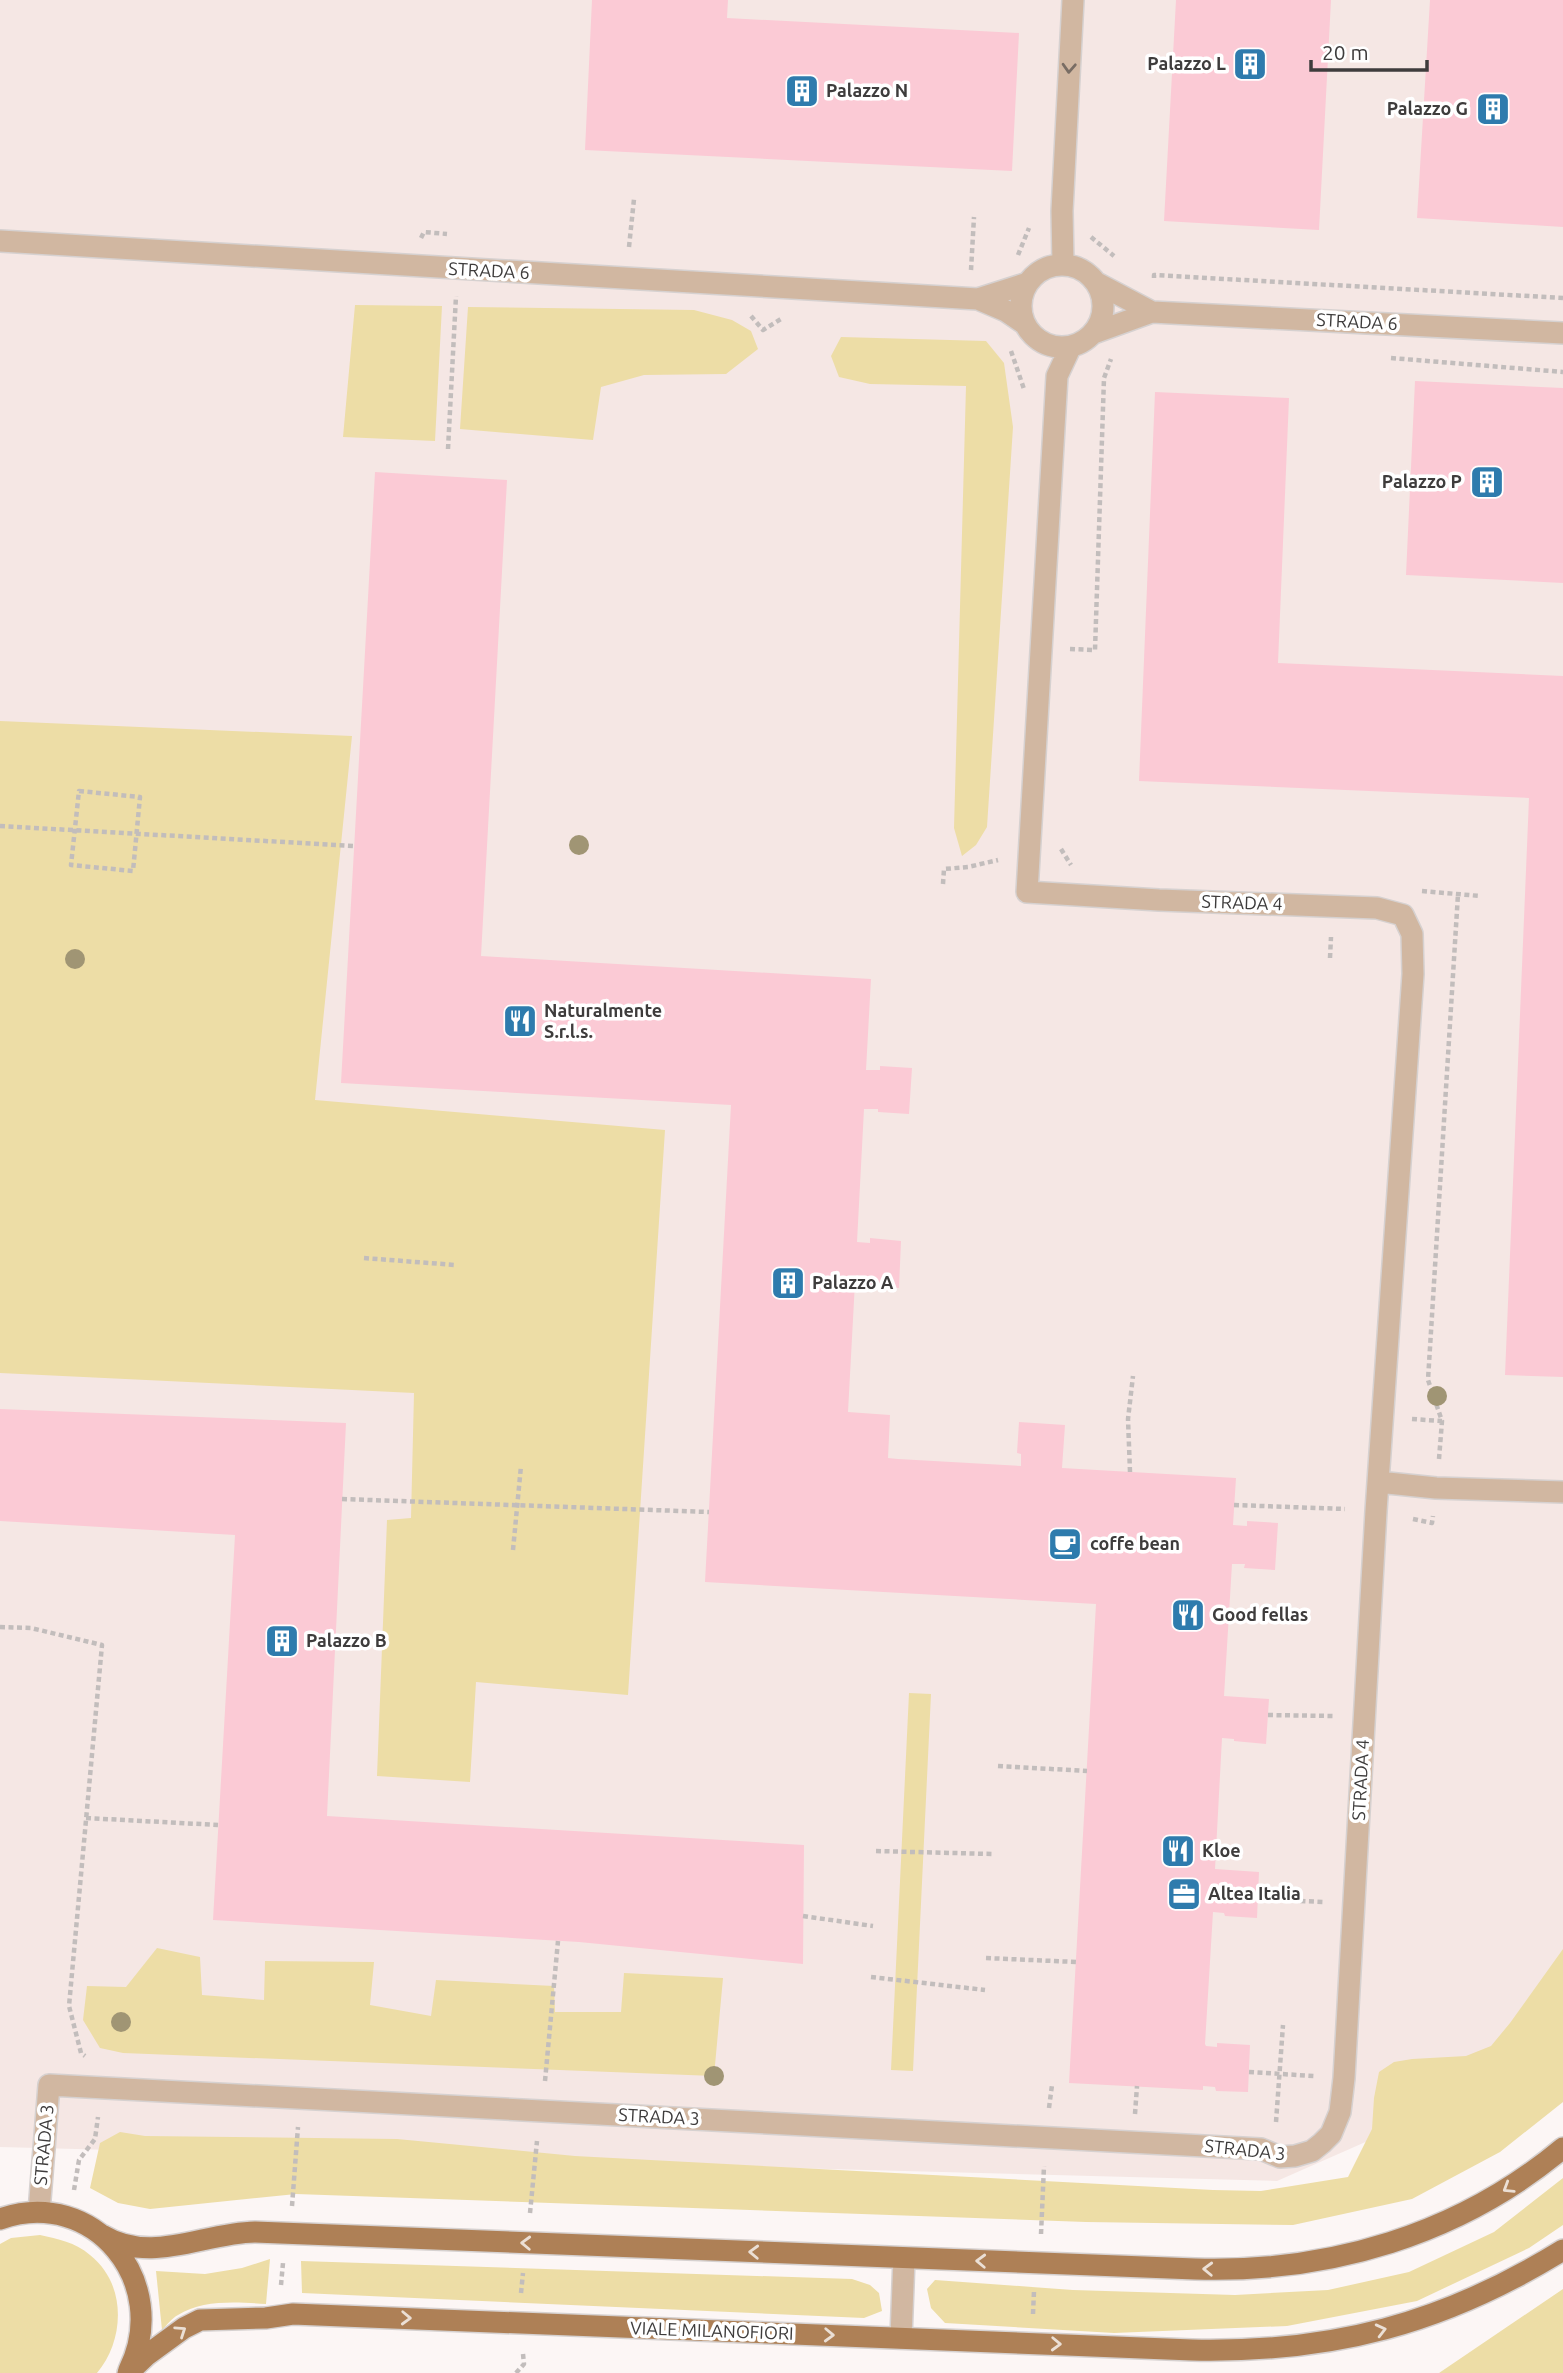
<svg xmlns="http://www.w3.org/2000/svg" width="1563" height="2373" font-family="Ubuntu,sans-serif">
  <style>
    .built { fill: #f5e7e4 }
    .green { fill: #eddda6 }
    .building { fill: #fbcad5 }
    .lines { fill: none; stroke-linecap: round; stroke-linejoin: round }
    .minor-casing { stroke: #d6d1d0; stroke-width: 24 }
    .major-casing { stroke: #d6d1d0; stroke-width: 24 }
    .path { stroke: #c2bdbc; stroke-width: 4.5; stroke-dasharray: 5 3.5; stroke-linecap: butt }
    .minor { stroke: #d1b7a1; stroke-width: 21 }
    .major { stroke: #ae8056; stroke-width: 21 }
    .tree { fill: #a09574 }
    .oneway { stroke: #796d64 }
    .oneway2 { stroke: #ebdfd5 }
    .labels { text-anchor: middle; stroke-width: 7; stroke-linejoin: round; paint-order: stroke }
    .poi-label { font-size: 18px; font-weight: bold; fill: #3e3c3c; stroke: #fff; text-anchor: start }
    .street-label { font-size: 18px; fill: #3e3c3c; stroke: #fff }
  </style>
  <rect width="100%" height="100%" fill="#fcf6f5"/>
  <path class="built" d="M0 0H1563V2032L1547 2062 1277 2181 0 2147Z"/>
  <path class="green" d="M355 305 442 306 435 441 343 437Z
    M468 307 694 310 732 320 751 331 758 349 726 374 644 375 601 387 593 440 460 429Z
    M841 337 986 341 1004 363 1013 427 987 827 976 845 962 856 954 828 966 386 870 384 839 377 831 356Z
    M0 721 352 736 315 1100 665 1130 628 1695 476 1682 470 1782 377 1776 387 1520 411 1518 414 1393 0 1373Z
    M909 1693 931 1694 913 2071 891 2070Z
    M157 1948 200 1957 202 1995 264 2000 265 1961 374 1962 370 2005 431 2016 436 1980 554 1986 555 2012H621L624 1973 723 1978 714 2076 123 2053 100 2048 83 2020 87 1986 126 1987Z
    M1563 1949V2102L1500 2152 1412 2199 1293 2225 1086 2222 296 2194 150 2209 118 2203 90 2188 100 2143 120 2132 145 2136 397 2139 575 2156 1213 2190 1261 2191 1348 2177 1372 2129 1374 2098 1379 2072 1394 2062 1412 2059 1466 2056 1491 2046 1510 2023Z
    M1563 2178V2225L1529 2248 1417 2301 1287 2326 1114 2333 945 2323 931 2308 927 2289 935 2280 1073 2290 1235 2295 1328 2290 1409 2272 1494 2232Z
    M40 2235C58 2239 75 2242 90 2255 127 2284 125 2340 97 2373H0V2244L11 2238Z
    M270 2259 266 2304C239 2302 202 2299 178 2315 172 2318 167 2325 162 2330L156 2271 205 2274 242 2268Z
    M301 2261 852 2279 870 2285 879 2293 882 2311 864 2318 302 2293Z
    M1563 2289V2373H1439Z"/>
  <path class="building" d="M592 0H728L727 18 1019 33 1012 171 585 150Z
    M1176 0H1331L1319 230 1164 221Z
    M1430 0H1563V227L1417 218Z
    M1415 381 1563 388V583L1406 575Z
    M1155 392 1289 398 1278 663 1563 676V1377L1505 1375 1529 798 1139 781Z
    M375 472 507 480 481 956 871 979 866 1070H880V1066L912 1068 909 1114 878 1112V1109H864L857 1242 870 1243V1238L901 1241 899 1288 868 1286V1283L855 1282 848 1412 890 1415 888 1458 898 1459 1021 1466V1454L1017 1453 1019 1422 1065 1425 1062 1468 1236 1478 1233 1525 1247 1526V1521L1278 1523 1275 1570 1244 1568 1245 1564H1232L1224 1696 1269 1699 1266 1744 1234 1741V1739L1222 1738 1215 1869 1259 1872 1257 1918 1225 1916 1224 1913 1213 1912 1205 2044 1206 2046 1217 2047V2043L1250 2045 1248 2092 1216 2091 1215 2087 1203 2086V2090L1069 2083 1096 1604 705 1582 731 1105 341 1083Z
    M0 1409 346 1423 327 1816 804 1845 803 1964 579 1942 213 1920 235 1535 0 1521Z"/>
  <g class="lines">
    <g class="minor-casing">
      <path id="minor" d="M0 241 978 299 1028 283
        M1063 264 1062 211 1073 0
        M1021 306a41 41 0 1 1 82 0a41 41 0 1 1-82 0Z
        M1097 283 1152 312
        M978 299 1006 311 1025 324
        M1094 333 1152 312 1563 333
        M1378 1482 1436 1488 1563 1492
        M39 2212 49 2085 1261 2149 1280 2157 1295 2156 1312 2151 1322 2143 1331 2134 1340 2112 1344 2078 1376 1511 1413 974 1412 934 1403 915 1377 908 1159 900 1027 892 1057 376 1071 346
        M901 2338 904 2258"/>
    </g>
    <g class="major-casing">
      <path id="major" d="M0 2219C94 2186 172 2283 129 2370
        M102 2235C152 2265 202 2233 255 2232L1195 2269C1329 2273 1459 2235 1563 2148
        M128 2373 147 2355 184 2328 200 2320 266 2318 293 2314 1192 2350C1332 2353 1443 2324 1563 2250"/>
    </g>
    <path class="path" d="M1091 237 1114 256
      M421 238 424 232 447 234
      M629 247 634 199
      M1018 255 1029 228
      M971 270 974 217
      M1154 278V275L1563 298
      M751 316 763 330 781 319
      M1011 351 1024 389
      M1391 358 1563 372
      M448 449 456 296
      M1070 649 1095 650 1104 378 1111 359
      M79 791 140 797 133 871 71 865Z
      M0 826 354 846
      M1061 849 1071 865
      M943 884 944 869 968 867 998 860
      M1422 891 1480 896
      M1330 958 1331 937
      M364 1258 455 1265
      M1412 1419 1442 1421 1428 1380 1458 894
      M1439 1459 1442 1421
      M1130 1472 1128 1419 1133 1376
      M342 1499 709 1512
      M1234 1505 1345 1509
      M1413 1519 1432 1523 1433 1516
      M513 1550 521 1466
      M0 1627 31 1628 102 1645 69 2006 81 2053 85 2056
      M1268 1715 1334 1716
      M998 1766 1087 1771
      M86 1818 218 1825
      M876 1851 992 1854
      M1258 1899 1323 1902
      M803 1916 873 1926
      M986 1958 1076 1962
      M871 1977 985 1990
      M1249 2072 1314 2076
      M545 2081 558 1941
      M1049 2108 1052 2085
      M1135 2114 1137 2086
      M1276 2122 1283 2025
      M74 2190 79 2160 95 2139 98 2117
      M292 2206 298 2127
      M530 2213 537 2141
      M1041 2234 1044 2166
      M281 2285 283 2263
      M521 2293 523 2273
      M1033 2314 1034 2291
      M516 2373 524 2364 523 2354"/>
    <use href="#minor" class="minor"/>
    <use href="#major" class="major"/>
  </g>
  <g class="tree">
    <circle cx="579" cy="845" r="10"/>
    <circle cx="75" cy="959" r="10"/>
    <circle cx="1437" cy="1396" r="10"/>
    <circle cx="121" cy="2022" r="10"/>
    <circle cx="714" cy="2076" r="10"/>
  </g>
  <defs><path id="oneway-chevron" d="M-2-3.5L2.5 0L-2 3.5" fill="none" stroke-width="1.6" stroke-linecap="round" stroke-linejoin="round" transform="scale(1.75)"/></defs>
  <use class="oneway" href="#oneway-chevron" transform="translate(1069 68) rotate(93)"/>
  <g class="oneway2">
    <use href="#oneway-chevron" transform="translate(1508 2188) rotate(148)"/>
    <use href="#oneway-chevron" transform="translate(526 2243) rotate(-178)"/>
    <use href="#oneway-chevron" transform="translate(754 2252) rotate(-178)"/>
    <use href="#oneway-chevron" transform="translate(981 2261) rotate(-178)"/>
    <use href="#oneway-chevron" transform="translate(1208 2269) rotate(-178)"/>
    <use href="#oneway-chevron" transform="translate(406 2318) rotate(2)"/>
    <use href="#oneway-chevron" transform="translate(1381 2330) rotate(-14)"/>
    <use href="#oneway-chevron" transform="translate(181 2331) rotate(-34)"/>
    <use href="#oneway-chevron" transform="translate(829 2335) rotate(2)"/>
    <use href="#oneway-chevron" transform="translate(1056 2344) rotate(2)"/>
  </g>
  <defs>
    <g id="building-square" transform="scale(1.75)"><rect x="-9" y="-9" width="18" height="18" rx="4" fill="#2e7bad" stroke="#fff"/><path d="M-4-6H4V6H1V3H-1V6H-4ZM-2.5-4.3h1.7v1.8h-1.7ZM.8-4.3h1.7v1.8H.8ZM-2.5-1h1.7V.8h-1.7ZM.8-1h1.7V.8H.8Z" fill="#fff"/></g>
    <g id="restaurant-square" transform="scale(1.75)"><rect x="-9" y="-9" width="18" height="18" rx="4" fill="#2e7bad" stroke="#fff"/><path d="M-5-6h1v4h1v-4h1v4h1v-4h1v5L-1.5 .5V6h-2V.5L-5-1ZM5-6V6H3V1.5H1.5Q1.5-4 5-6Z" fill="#fff"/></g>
    <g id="cafe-square" transform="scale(1.75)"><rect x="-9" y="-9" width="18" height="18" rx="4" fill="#2e7bad" stroke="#fff"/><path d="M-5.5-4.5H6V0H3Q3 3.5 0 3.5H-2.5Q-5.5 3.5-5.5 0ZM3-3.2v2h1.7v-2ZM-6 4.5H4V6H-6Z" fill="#fff"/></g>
    <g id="office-square" transform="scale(1.75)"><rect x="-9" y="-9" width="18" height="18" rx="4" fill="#2e7bad" stroke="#fff"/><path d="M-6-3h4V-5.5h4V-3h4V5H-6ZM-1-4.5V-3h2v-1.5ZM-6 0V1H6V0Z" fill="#fff"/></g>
  </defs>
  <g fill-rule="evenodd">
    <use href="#building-square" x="1250" y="64"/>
    <use href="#building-square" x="802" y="91"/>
    <use href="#building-square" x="1493" y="109"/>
    <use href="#building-square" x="1487" y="482"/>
    <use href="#restaurant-square" x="520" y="1021"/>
    <use href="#building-square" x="788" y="1283"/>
    <use href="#cafe-square" x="1065" y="1544"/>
    <use href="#restaurant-square" x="1188" y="1615"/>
    <use href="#building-square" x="282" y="1641"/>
    <use href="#restaurant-square" x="1178" y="1851"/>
    <use href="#office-square" x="1184" y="1894"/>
  </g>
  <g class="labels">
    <g class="poi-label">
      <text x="1226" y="70" text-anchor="end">Palazzo L</text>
      <text x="826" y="97">Palazzo N</text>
      <text x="1468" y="115" text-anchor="end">Palazzo G</text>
      <text x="1462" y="488" text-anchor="end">Palazzo P</text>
      <text x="544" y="1017">Naturalmente<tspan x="544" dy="21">S.r.l.s.</tspan></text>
      <text x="812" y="1289">Palazzo A</text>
      <text x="1090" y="1550">coffe bean</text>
      <text x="1212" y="1621">Good fellas</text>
      <text x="306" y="1647">Palazzo B</text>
      <text x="1202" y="1857">Kloe</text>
      <text x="1208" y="1900">Altea Italia</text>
    </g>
    <g class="street-label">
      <text transform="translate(489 271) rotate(3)" y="6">STRADA 6</text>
      <text transform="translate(1357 322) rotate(3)" y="6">STRADA 6</text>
      <text transform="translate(1242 903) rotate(2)" y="6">STRADA 4</text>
      <text transform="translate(1361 1780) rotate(-87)" y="6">STRADA 4</text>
      <text transform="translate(659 2117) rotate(3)" y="6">STRADA 3</text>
      <text transform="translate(44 2145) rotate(-85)" y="6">STRADA 3</text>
      <text transform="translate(1245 2150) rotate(6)" y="6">STRADA 3</text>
      <text transform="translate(712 2331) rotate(2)" y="6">VIALE MILANOFIORI</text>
    </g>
  </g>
  <path d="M1311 60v10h116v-10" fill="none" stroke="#3e3c3c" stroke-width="3.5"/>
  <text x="1322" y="60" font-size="21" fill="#3e3c3c" stroke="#ffffff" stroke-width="5" paint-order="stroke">20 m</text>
</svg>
